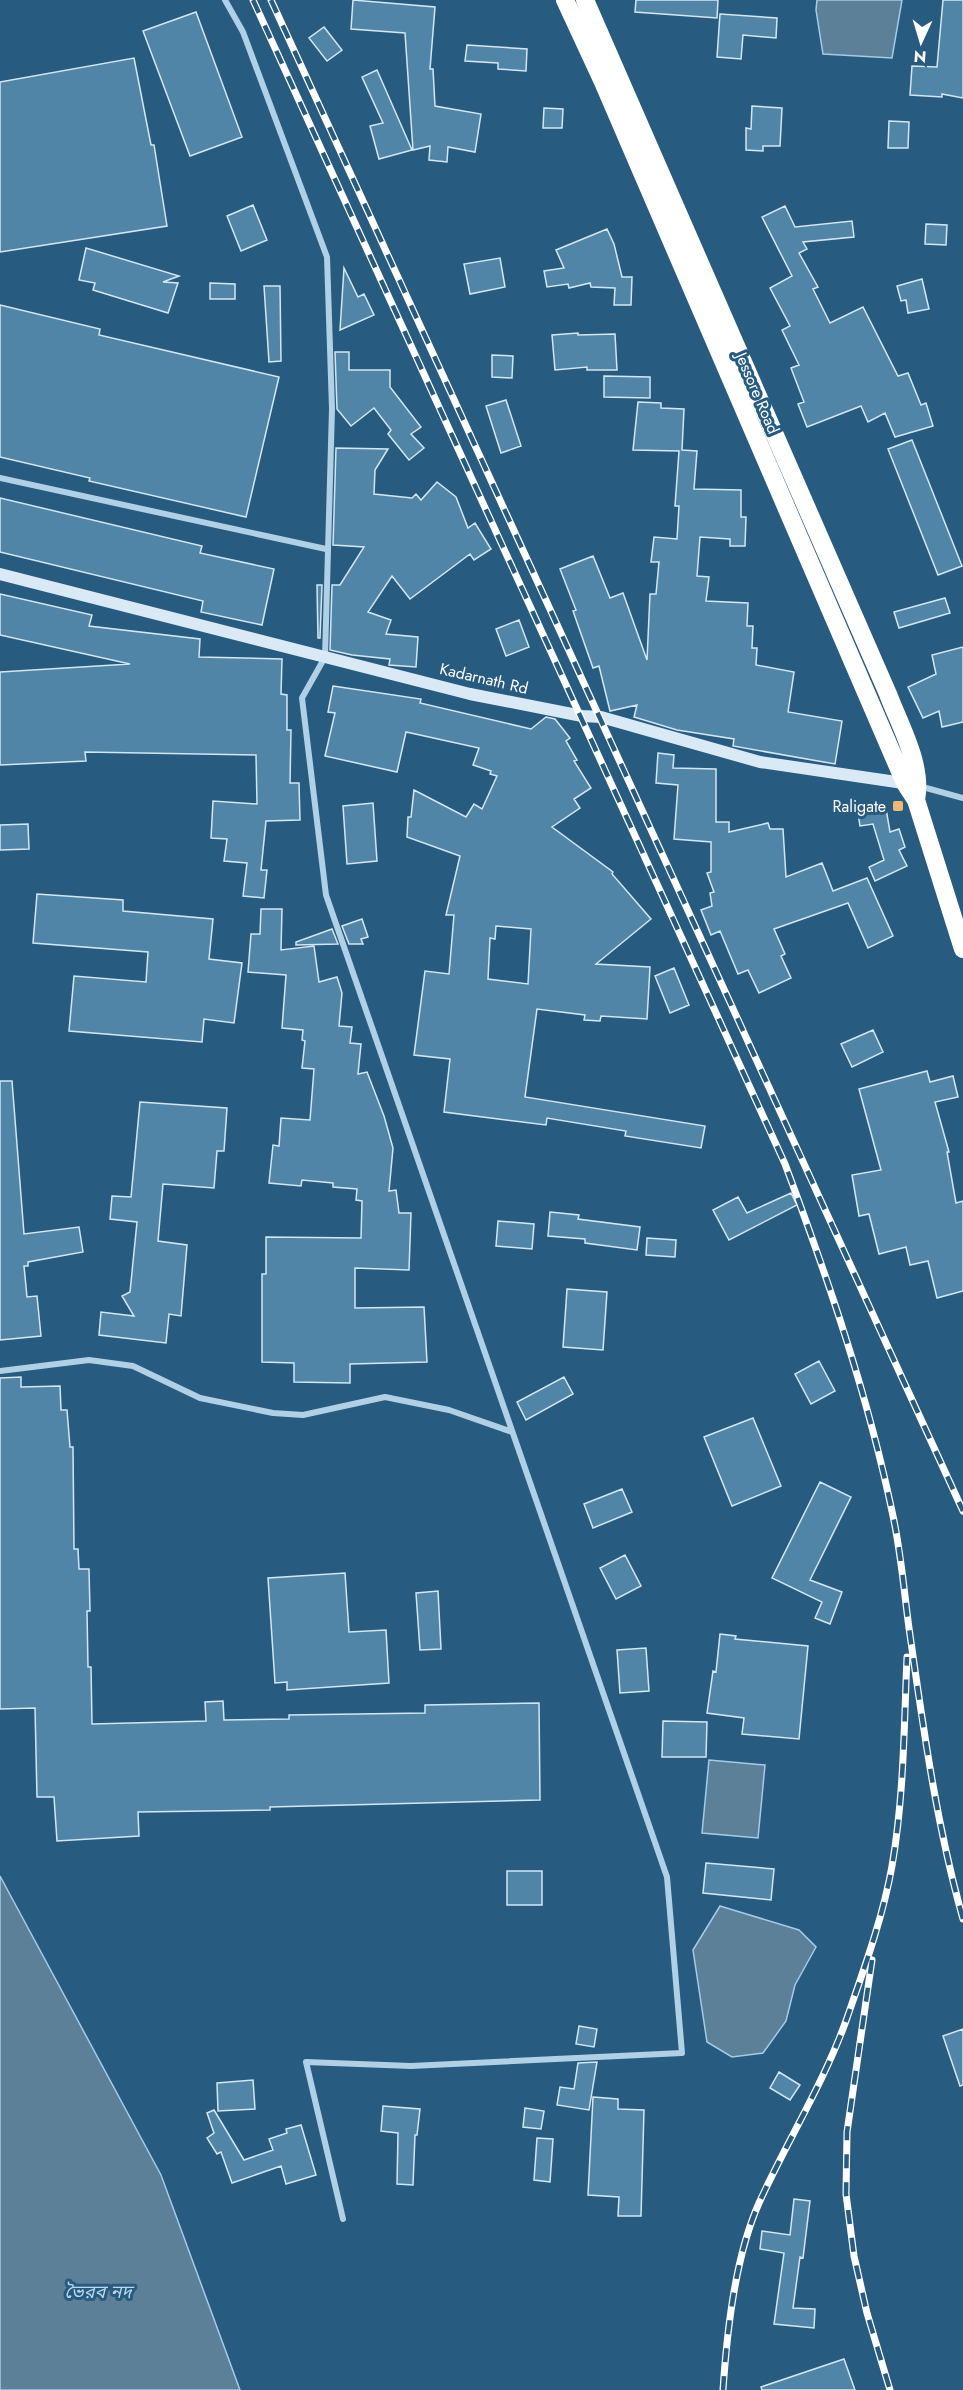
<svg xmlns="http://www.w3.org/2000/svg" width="963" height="2390" font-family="Jost,'Noto Sans Bengali',sans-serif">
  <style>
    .water { fill: #5b8098; stroke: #a4cce6; stroke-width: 1.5 }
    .building { fill: #5185a8; stroke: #d2e7f4; stroke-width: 1.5; fill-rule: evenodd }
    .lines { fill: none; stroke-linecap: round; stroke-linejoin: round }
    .street { stroke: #b0d0e5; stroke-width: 6 }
    .secondary { stroke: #d9e9f5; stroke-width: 12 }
    .highway { stroke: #fff; stroke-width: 18 }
    .rail-casing { stroke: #fff; stroke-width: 7 }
    .rail { stroke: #285b80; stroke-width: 4.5; stroke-dasharray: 14; stroke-linecap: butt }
    .poi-dot { fill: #edb976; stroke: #285b80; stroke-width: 2 }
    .labels { text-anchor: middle; stroke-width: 6; stroke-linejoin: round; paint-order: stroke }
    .street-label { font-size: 16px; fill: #fff; stroke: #285b80 }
    .poi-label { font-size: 16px; fill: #fff; stroke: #285b80; text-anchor: end }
    .water-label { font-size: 18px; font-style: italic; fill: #bbd9ed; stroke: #285b80 }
  </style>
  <rect width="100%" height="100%" fill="#285b80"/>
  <path class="water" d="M817 0H902L892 58 823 54 816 10Z
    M709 1760 765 1765 758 1838 702 1833Z
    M0 1876 161 2175 240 2390H0Z
    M720 1906 799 1930 816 1947 795 1985 786 2021 763 2053 732 2057 707 2042 693 1950Z"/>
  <path class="building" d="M353 0 435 7 430 69H433L435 106 481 114 475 152 448 147 447 162 429 160 430 146 413 150 405 33 351 29Z
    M636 0H718L717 18 635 12Z
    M943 0H963V98L942 94V97L910 95 912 66 937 67Z
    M196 12 242 137 190 156 143 31Z
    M720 14 777 18 776 38 743 35 741 59 717 57Z
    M324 27 342 50 327 61 309 38Z
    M467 45 527 49 526 71 498 69V63L465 61Z
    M134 58 151 145H154L167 226 0 252V82Z
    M377 70 412 150 379 159 370 126 383 123 362 77Z
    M752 106 782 108 780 146H763V151L746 150V128L751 129Z
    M544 108 563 109 562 128H543Z
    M889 121 909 122 908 148H888Z
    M253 205 267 240 241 251 227 216Z
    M785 206 795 227 852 221 854 237 803 242 807 249 799 253 818 287 813 289 830 323 863 307 898 376 908 373 921 405 926 403 933 426 895 437 885 413 868 422 861 406 807 427 798 404 804 402 791 368 799 365 782 330 790 326 770 288 792 276 762 217Z
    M926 224 947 225 946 245 925 244Z
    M607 229 614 244 622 277H632L631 305H614L615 288 591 287 590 283 569 288 568 284 547 287 544 271 564 268 556 250Z
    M86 248 179 276 163 282 178 283 168 313 93 290 95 283 79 280Z
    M500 258 505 287 470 294 464 264Z
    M344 268 358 297 364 294 374 315 340 330Z
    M922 279 929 309 908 313 906 300 901 301 897 286Z
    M210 283 235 284V299H210Z
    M264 286H280L281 361 269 362Z
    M0 305 100 329 99 335 279 377 246 517 89 481 90 478 0 457Z
    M578 333V335L615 334 617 370H587V367L555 370 552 335Z
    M335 352H349V370H390V387L421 427 411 434 424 448 409 460 388 434 391 430 374 408 351 426 337 409Z
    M492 355 513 356 512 378 492 377Z
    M604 376 650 377V398L604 397Z
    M506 400 521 446 501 453 486 406Z
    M638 402 661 403V408L684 409 682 450 697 451 694 489 741 490V517H746L745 546H730V539L700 537 697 576 709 577 706 601 748 603 747 626H753L752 648H757L756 665 794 672 788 712 842 721 835 764 733 746 734 739 677 730 634 717 637 705 610 711 599 666 593 668 573 611 576 610 560 569 593 556 610 598 623 593 647 660 650 594H656L659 562H651L654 537 677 539 679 506H675L679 451 633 450Z
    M912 440 962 566 938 575 888 449Z
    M336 448 388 449 375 470 374 494 412 498 416 494 421 500 437 482 456 497 468 528 475 523 491 549 474 560 470 554 410 599 392 576 368 612 391 620 386 634 418 637 416 667 389 665 390 659 352 655 330 650 332 585H340L364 547 333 545Z
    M0 498 202 546 200 553 274 569 262 625 201 612 203 601 0 552Z
    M317 585H322L320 638H318Z
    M0 594 92 615 89 626 200 639 199 657 282 659 281 694 287 695V730H291L290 783H299L300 820 266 821 261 870H267L264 898 243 896 247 863 224 861 227 839 211 838 213 801 257 804 256 755 85 752 86 761 0 765V672L130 664 0 635Z
    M945 598 950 613 899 628 894 612Z
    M519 620 529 647 506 656 496 629Z
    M963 647V722L942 727 939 711 923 718 908 687 936 674 932 655Z
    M333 686 421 699 420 703 531 729 546 717 555 719 570 738 566 741 577 760 574 761 591 788 574 799 580 808 552 827 613 872 612 874 651 919 596 964 650 967 647 1019 601 1016 600 1021 584 1020 585 1015 537 1009 525 1097 705 1126 701 1148 625 1136 626 1131 547 1118 546 1125 444 1112 450 1059 414 1055 425 971 449 974 454 915H446L460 856 407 837 408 817H411L414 790 466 817 474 804 482 809 497 776 490 774 491 771 473 765 479 748 406 732 397 772 325 756 335 713 328 712ZM496 926 531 929 528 984 488 979 490 938 495 939Z
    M658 753 674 755 673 768 716 769V822H729V832L768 823 770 829H783L786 877 822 863 833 891 867 878 893 936 868 948 848 903 774 929 785 954 781 956 791 978 759 993 748 970 738 974 720 931 711 935 701 910 712 906 710 893 714 892 707 873 711 872V842L674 839 678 785 656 783Z
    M373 803 377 861 347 864 343 806Z
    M885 803 890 832 899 829 905 847 899 850 907 866 875 881 869 867 884 860 873 824 860 826 857 807Z
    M28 824 29 849 0 850V825Z
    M37 894 123 900V911L213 919 209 959 242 963 234 1023 204 1019 202 1042 69 1031 74 976 146 982 148 952 33 943Z
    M261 909H282L281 950 314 946 319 982 337 977 342 993 339 1026 352 1027 350 1043 361 1044 358 1074 367 1072 384 1116 393 1148 389 1191 396 1190 399 1213H411L409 1270 355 1268V1308L424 1307 427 1362 350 1364V1383L294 1382V1363L262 1362V1274H266V1237L361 1238 362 1201 356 1200 357 1189 333 1187V1183L302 1180 301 1186 269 1183 273 1145 279 1146 281 1118 310 1120 314 1069 302 1068 305 1041 302 1040 303 1030 282 1028 286 975 248 972 251 934H260Z
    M362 919 368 937 361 939 363 944H349L342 926Z
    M332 929 338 944 296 945V942Z
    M674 968 689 1005 670 1013 655 976Z
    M873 1030 883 1052 852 1067 841 1044Z
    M927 1071 930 1082 953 1076 958 1097 935 1102 949 1152H947L956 1203 963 1201V1291L937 1298 928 1261 910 1265 906 1247 879 1254 869 1214 859 1216 852 1175 881 1170 859 1089Z
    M0 1081H12L24 1234 79 1227 83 1252 28 1262V1266H24L27 1297 37 1296 41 1336 0 1340Z
    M140 1102 227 1108 224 1151H217L214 1188 163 1184 158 1241 187 1245 181 1316 169 1314 166 1343 99 1335 101 1312 134 1316 122 1296 130 1292 137 1222 110 1219 112 1196 131 1197Z
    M791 1193 797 1205 729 1240 713 1210 738 1197 747 1213Z
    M550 1212 579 1215 578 1219 640 1227 637 1250 585 1243V1239L548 1236Z
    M498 1221 534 1224 532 1249 496 1246Z
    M647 1238 676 1240 675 1257 646 1255Z
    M567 1289 607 1292 603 1350 563 1347Z
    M819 1361 835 1391 811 1404 795 1374Z
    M21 1377V1387L60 1386 61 1410H67L70 1447H73L74 1549H78L79 1569H89L90 1611H87L88 1667H91L92 1724 206 1721 205 1702 223 1701 224 1720 289 1719V1715L425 1713V1705L539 1703 540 1800 270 1807V1810L138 1812 139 1836 57 1841 54 1797H37L35 1708 0 1709V1378Z
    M564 1377 573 1394 526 1420 517 1402Z
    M753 1418 781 1486 732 1506 704 1437Z
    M820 1482 851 1497 810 1580 842 1592 830 1624 815 1618 822 1602 772 1578Z
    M622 1489 632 1512 593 1528 584 1504Z
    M625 1555 641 1586 616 1599 600 1568Z
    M345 1573 349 1632 386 1630 389 1683 287 1690V1682L275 1683 268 1578Z
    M438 1591 441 1649 420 1650 416 1593Z
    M720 1634 736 1636 735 1639 808 1646 799 1739 742 1734 744 1718 707 1713 713 1671 716 1672Z
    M646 1648 649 1691 620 1693 617 1650Z
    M663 1721 707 1722 706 1757H662Z
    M706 1863 774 1869 771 1900 703 1893Z
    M507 1871H542V1905H507Z
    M579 2026 597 2029 594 2047 576 2044Z
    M963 2029V2085L960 2086 943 2036Z
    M597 2062 589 2110 557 2105 560 2087 574 2089 578 2063Z
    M779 2072 800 2085 790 2100 770 2088Z
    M253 2080 255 2109 218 2111 217 2083Z
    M593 2097 618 2099V2109L644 2110 641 2216H618L619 2197 588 2195Z
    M383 2106 420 2109 417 2135H415L413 2185 397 2184 398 2133 381 2131Z
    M525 2108 544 2111 541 2129 523 2127Z
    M214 2110 244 2160 273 2150 269 2139 287 2133 286 2129 301 2125 316 2175 286 2184 281 2166 232 2183 221 2152 217 2154 207 2138 214 2133 207 2113Z
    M537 2138 553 2139 550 2182 534 2180Z
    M794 2199 810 2201 803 2258 800 2257 793 2308 815 2309 814 2328 774 2324 784 2253 760 2249 762 2231 790 2235Z
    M844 2359 855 2390H762L761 2387Z"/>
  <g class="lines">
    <path class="street" d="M225 0 243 32 327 257 332 409 325 657 302 698 326 895 667 1877 682 2053 411 2066 306 2062 343 2219
      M0 478 326 549
      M919 786 963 798
      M0 1371 89 1360 133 1366 200 1398 273 1413 303 1415 385 1397 449 1410 512 1432"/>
    <path class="secondary" d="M0 574 470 694 582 716 601 717 760 762 910 784"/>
    <path class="highway" d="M565 0 603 82 905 783 916 800 963 949
      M585 0 888 694C900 726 923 765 916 800"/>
    <g class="rail-casing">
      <path id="rail" d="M253 0 785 1164C828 1279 868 1395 893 1516 901 1553 904 1591 909 1628 923 1726 936 1823 963 1919
        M271 0 963 1511
        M872 1960 847 2132 846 2194 854 2256 867 2313 890 2390
        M723 2390C727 2331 735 2257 759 2203 787 2141 824 2083 847 2018 864 1969 883 1917 892 1866 904 1797 904 1726 907 1657"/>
    </g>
    <use href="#rail" class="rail"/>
  </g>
  <rect class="poi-dot" x="892" y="800" width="12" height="12" rx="3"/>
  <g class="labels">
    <g class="street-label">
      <text transform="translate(758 393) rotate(67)" y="6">Jessore Road</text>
      <text transform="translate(484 678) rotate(13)" y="6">Kadarnath Rd</text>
    </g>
    <g class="poi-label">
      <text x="886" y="812">Raligate</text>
    </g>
    <g class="water-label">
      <text x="98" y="2298">ভৈরব নদ</text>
    </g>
  </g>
  <g transform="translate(921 42) rotate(184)" stroke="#285b80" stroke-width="4.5" paint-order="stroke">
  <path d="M0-4.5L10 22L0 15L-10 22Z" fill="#ffffff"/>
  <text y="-9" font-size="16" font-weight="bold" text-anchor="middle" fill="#ffffff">N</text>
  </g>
</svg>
